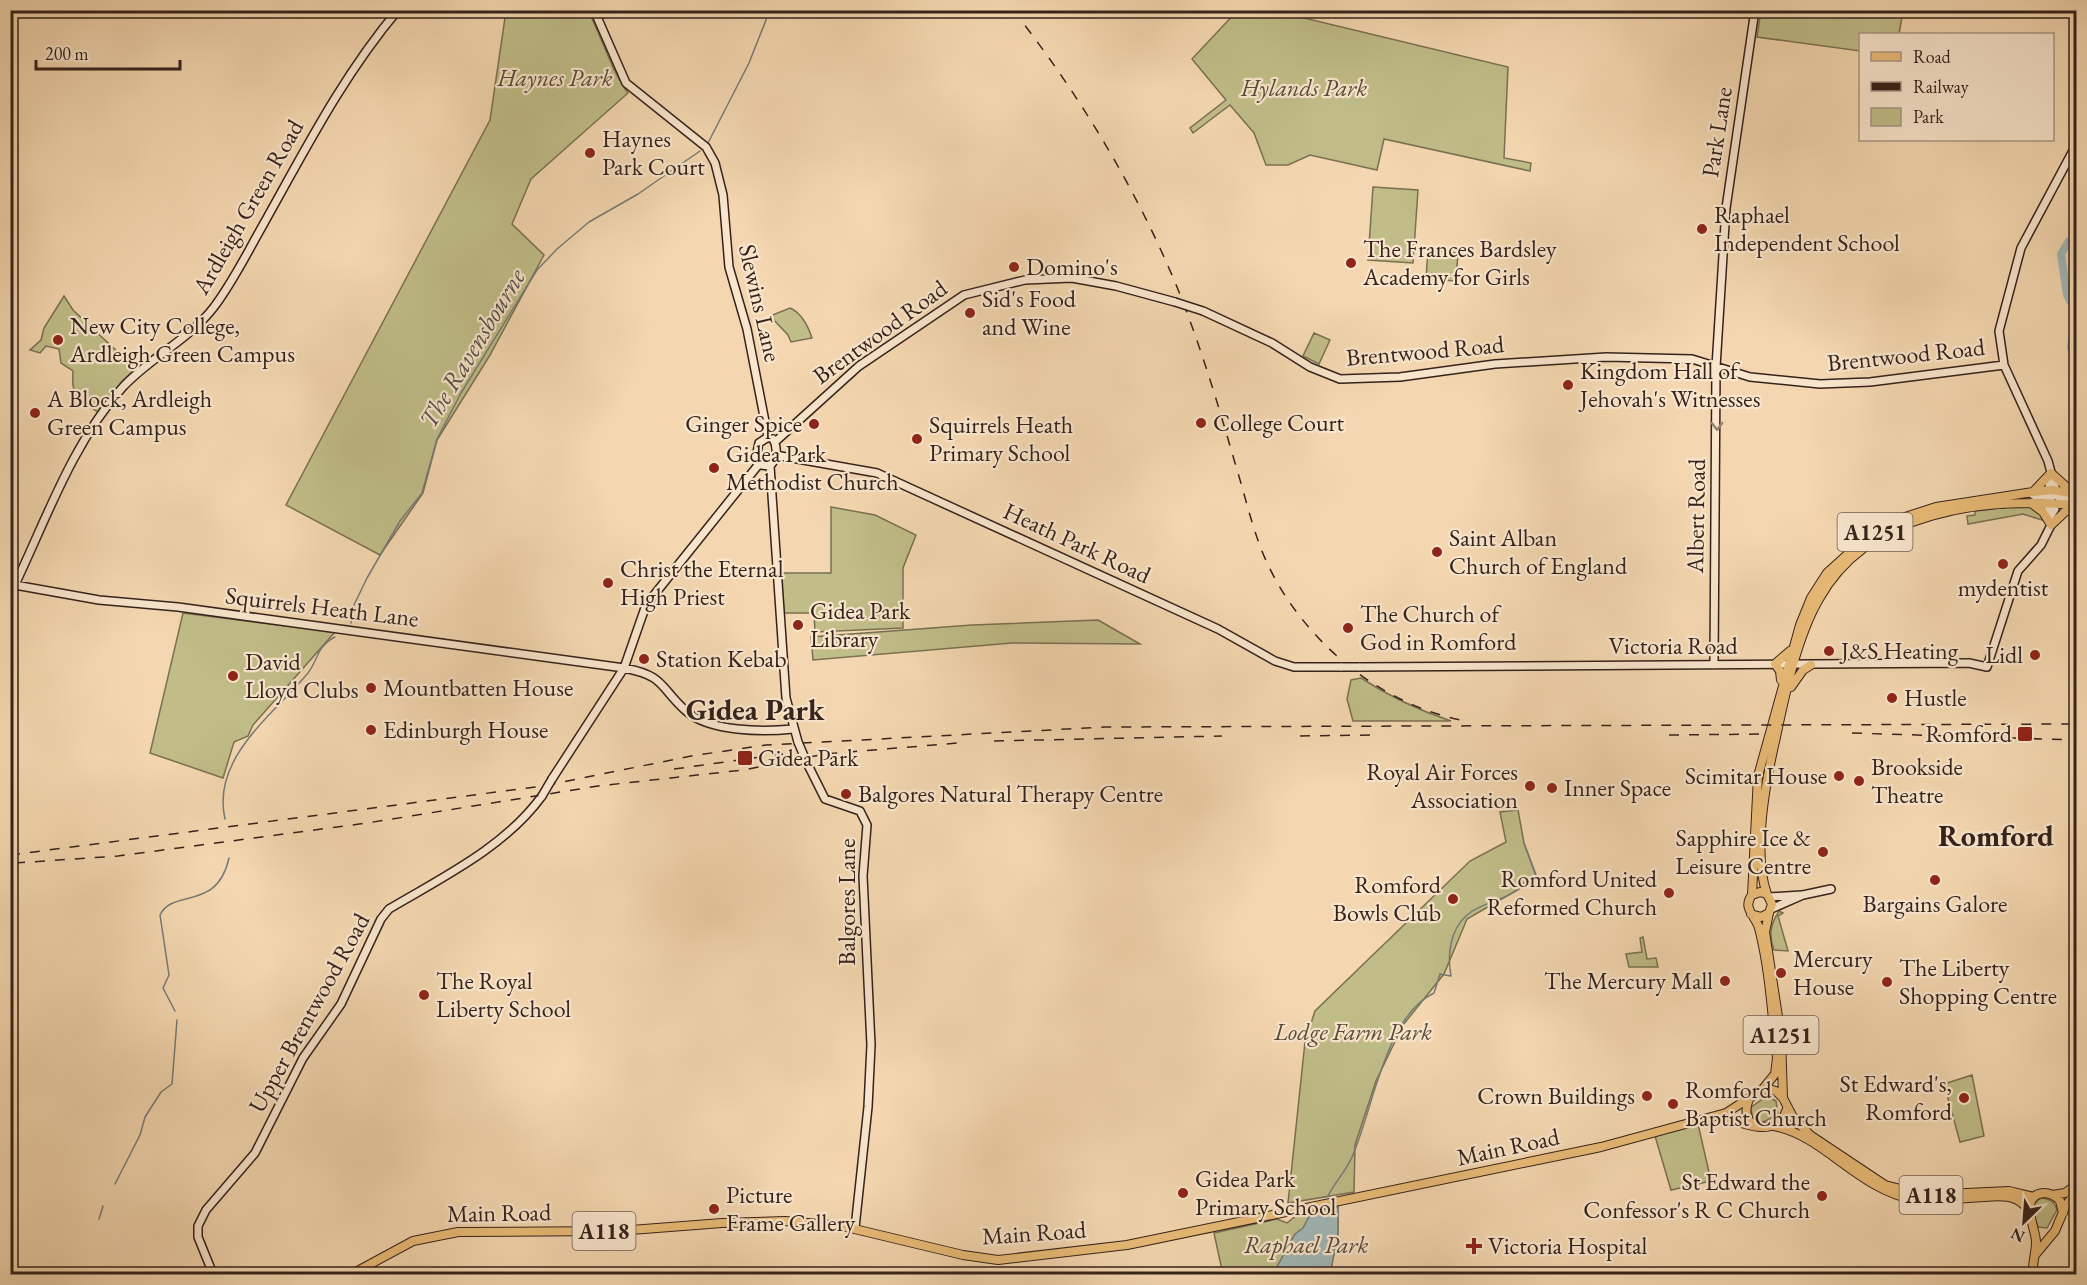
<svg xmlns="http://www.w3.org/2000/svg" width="2087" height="1285" font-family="'EB Garamond',serif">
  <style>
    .green { fill: #c0bd88; stroke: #7a7052; stroke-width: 1.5 }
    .water { fill: #a0b7b6; stroke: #757b78; stroke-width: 1.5 }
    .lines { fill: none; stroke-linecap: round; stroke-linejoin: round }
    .stream { stroke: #757b78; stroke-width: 1.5 }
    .river { stroke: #a0b7b6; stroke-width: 8 }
    .secondary-casing { stroke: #35221b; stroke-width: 10 }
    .primary-casing { stroke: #35221b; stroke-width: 10 }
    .highway-casing { stroke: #35221b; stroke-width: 12 }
    .secondary { stroke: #f8e5cc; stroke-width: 7 }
    .primary { stroke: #eabc78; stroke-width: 8 }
    .highway { stroke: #eabc78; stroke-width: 9 }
    .rail { stroke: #35221b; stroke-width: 1.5; stroke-dasharray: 10 10; stroke-linecap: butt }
    .secondary-bridge-casing { stroke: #35221b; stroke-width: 10; stroke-linecap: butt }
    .secondary-bridge { stroke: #f8e5cc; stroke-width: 7 }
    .oneway { stroke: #968474 }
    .poi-dot { fill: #8f2418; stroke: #f8e5cc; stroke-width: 2 }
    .labels { text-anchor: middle; stroke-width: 4.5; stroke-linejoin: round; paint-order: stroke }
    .shield { fill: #f8e5cc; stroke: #705c50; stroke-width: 1.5 }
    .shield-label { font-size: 22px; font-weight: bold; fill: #35221b }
    .park-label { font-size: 24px; font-style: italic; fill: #584936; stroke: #f8e5cc }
    .street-label { font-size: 24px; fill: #35221b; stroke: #f8e5cc }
    .poi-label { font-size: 24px; fill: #35221b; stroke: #f8e5cc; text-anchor: start }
    .water-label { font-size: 26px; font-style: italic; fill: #554f4a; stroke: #f8e5cc }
    .district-label { font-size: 30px; font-weight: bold; fill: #35221b; stroke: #f8e5cc }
  </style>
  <rect width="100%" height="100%" fill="#f4d7b0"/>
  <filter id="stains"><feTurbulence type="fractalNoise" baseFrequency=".00333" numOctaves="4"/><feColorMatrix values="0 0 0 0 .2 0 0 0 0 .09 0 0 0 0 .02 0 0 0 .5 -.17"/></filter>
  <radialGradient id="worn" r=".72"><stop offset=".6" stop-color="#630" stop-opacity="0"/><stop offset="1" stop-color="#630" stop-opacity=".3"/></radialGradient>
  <path class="green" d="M506 11H588C602 37 611 70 628 93L531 179 512 224 544 255 490 355 437 440 423 493 380 555 286 505 490 120Z
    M1237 11H1275L1508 67 1504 158 1531 163 1530 171 1384 139 1377 170 1310 155 1288 165H1266L1254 133 1230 105 1193 133 1190 128 1226 100 1192 59Z
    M1761 11V10L1903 11 1899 34H1860V51L1757 37Z
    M1373 187 1418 190 1413 263 1368 260Z
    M1428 250 1458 253 1456 281 1426 279Z
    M64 296 73 310 137 370 98 412C77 399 71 397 73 371L61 363 59 349 46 346 40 353 30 350 41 340 44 328Z
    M790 308C802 313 808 326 812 338L791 342 788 335 770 316Z
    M1314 333 1330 340 1319 364 1303 356Z
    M2023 505 2032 507 2041 515 2042 520 2023 514 1968 524 1967 516 1975 515V511Z
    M831 507 875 515 916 535 903 568V628L815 632 814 613H784L781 573H831Z
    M183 613 335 632 253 725 248 736 234 742 223 778 150 753Z
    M1098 620 1140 644 1012 643 813 660 811 637 972 625Z
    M1361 678C1390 697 1418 710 1451 721H1353L1347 699 1351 680Z
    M1518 810 1524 843 1536 875 1519 886V889L1467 919 1444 974 1403 1025 1376 1081 1355 1145 1354 1192 1288 1203 1305 1042 1315 1011 1470 861 1506 842 1500 812Z
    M1779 911 1783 913 1778 916 1788 951 1774 950C1768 934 1771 924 1779 911Z
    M1643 937 1647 959 1656 958 1658 967H1629L1626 954 1642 952 1640 938Z
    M1972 1075 1984 1136 1960 1142 1944 1084Z
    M1767 1096 1776 1101 1778 1115 1763 1122 1754 1120 1750 1108Z
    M1698 1124 1711 1181 1671 1190 1655 1136Z
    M2041 1198C2050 1199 2054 1201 2057 1210L2047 1228 2038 1227C2033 1216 2029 1205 2041 1198Z
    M1338 1207V1234L1330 1274H1218L1222 1270 1214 1233 1277 1219 1287 1223 1297 1215Z"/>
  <path class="water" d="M1338 1207V1234L1330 1274H1273L1295 1234 1303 1228 1312 1211Z"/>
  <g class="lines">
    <path class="stream" d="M708 143 749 63 766 20V10
      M351 623 354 605 367 578 400 521 422 493 437 439 461 393 537 270 557 249 589 222 638 194 700 151
      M225 819C211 758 274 714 308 673 318 660 317 646 335 637
      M175 1011 163 988 169 975 160 915C173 888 217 912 229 858
      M115 1184 140 1135 145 1117 161 1092 172 1084 177 1020
      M1328 1196C1335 1182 1346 1171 1352 1157 1373 1110 1385 1016 1434 993L1440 974 1451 976C1447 955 1450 930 1467 915 1480 903 1503 901 1517 890 1524 885 1528 880 1536 876L1524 843
      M99 1219 103 1206"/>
    <path class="river" d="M2076 239 2069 241 2061 254 2067 295 2076 311 2071 347 2076 361"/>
    <g class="secondary-casing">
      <path id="secondary" d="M594 10 626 83 706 147 715 163 723 195 729 267 747 329 768 437
        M1203 311 1272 343 1310 367 1340 379 1400 377 1495 364 1606 357 1692 359 1750 377 1820 384 1870 382 2004 365
        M768 437 759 443 756 457 761 465 770 466
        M775 442 859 366 964 295 1025 280 1072 278 1116 286 1175 302
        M775 455 877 473 1218 629 1275 661 1294 667H1342
        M770 466 786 698 798 742
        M770 466C777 459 778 447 773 439
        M2051 478 2049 487 2059 498 2076 499
        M2030 493 2035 496H2046L2055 509 2051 515
        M15 585 99 600 178 607 624 668C666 676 659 687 686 711 709 732 764 732 793 729
        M10 595C44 526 70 446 122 388 149 358 189 340 214 307 233 282 247 253 263 225 304 152 343 75 398 10
        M1714 665 1716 367 1726 208 1755 10
        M1359 667 1969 663 1987 667 2018 571 2041 545 2051 525 2048 508 2055 487 2048 461 2004 365 1999 331 2021 248 2076 145
        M807 763 825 799 860 811 867 825 863 876 871 1045 868 1107 855 1228
        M552 779 624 668 646 605 759 464
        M1769 897 1802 895
        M1771 909 1803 895 1831 889
        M213 1274 198 1237V1226L206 1210 255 1153 303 1058 341 1004 381 919 389 909C443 877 505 847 542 796"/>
    </g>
    <g class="primary-casing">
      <path id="primary" d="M2033 492 2051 473 2072 492
        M2031 503 2043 512 2051 525 2067 510 2076 506
        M1781 680 1780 671 1775 664 1790 651
        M1791 687 1803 670 1811 665
        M1767 894C1752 852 1766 780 1776 737 1785 694 1797 637 1819 599 1868 510 1985 497 2076 505
        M1752 895 1758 776 1800 625 1811 598 1827 573 1870 534 1902 518 1936 507 2033 492 2052 490 2076 494
        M1769 913 1765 932 1781 1036 1783 1098
        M1751 914 1761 917 1769 913 1772 904 1767 894 1760 892 1752 895C1742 908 1755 915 1759 928 1770 971 1772 1015 1777 1058L1775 1074 1762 1090
        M1749 1099C1745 1109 1745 1120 1755 1126
        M1719 1116C1739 1121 1762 1135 1782 1121L1787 1109
        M1774 1126C1825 1136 1857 1189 1915 1200 1938 1204 2000 1191 2015 1199 2021 1201 2025 1206 2029 1210
        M2052 1195 2065 1193 2076 1185
        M2035 1255 2055 1231 2066 1205 2076 1193
        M352 1274 413 1241 458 1232 618 1231 722 1223 785 1221 842 1226 963 1255 998 1260 1127 1245 1601 1147 1726 1113 1762 1090 1769 1089 1776 1091 1783 1098 1793 1117 1810 1135 1885 1185 1924 1195 2009 1191 2034 1197
        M2033 1274C2032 1263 2036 1253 2036 1242 2036 1228 2018 1196 2043 1193 2050 1193 2056 1196 2060 1201L2063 1213"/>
    </g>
    <g class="highway-casing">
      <path id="highway" d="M10 1266 14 1274"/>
    </g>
    <use href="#secondary" class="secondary"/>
    <use href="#primary" class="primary"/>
    <use href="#highway" class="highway"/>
    <path class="rail" d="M1013 10C1079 94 1136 188 1177 287 1200 344 1218 404 1235 463 1246 498 1253 534 1269 567 1306 643 1382 706 1466 721
      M1852 733 2076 740
      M1669 735 1768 734
      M1300 736 1378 735
      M994 741 1222 736
      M674 769 790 753
      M10 855 543 786 691 756 766 745 1106 727 2076 724
      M15 863 118 856 367 823 598 786 743 770 825 754 958 743"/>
    <g class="secondary-bridge-casing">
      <path id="secondary-bridge" d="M1175 302 1203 311
        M1342 667H1359
        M798 742 807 763
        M542 796 552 779"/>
    </g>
    <use href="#secondary-bridge" class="secondary-bridge"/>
  </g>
  <defs><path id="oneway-chevron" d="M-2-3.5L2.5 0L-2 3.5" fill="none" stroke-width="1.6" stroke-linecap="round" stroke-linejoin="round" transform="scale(1.5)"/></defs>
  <use class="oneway" href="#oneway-chevron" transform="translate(1717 426) rotate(90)"/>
  <g class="poi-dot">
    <circle cx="590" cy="153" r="6"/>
    <circle cx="1702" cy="229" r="6"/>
    <circle cx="1351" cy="263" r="6"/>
    <circle cx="1014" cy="267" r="6"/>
    <circle cx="970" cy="313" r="6"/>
    <circle cx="58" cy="340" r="6"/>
    <circle cx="1568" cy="385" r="6"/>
    <circle cx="35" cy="413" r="6"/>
    <circle cx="1201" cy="423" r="6"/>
    <circle cx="814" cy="424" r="6"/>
    <circle cx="917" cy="439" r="6"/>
    <circle cx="714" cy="468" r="6"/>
    <circle cx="1437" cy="552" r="6"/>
    <circle cx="2003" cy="564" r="6"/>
    <circle cx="608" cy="583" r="6"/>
    <circle cx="798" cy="625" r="6"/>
    <circle cx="1348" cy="628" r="6"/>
    <circle cx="1829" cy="651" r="6"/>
    <circle cx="2035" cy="655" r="6"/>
    <circle cx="644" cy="659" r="6"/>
    <circle cx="233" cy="676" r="6"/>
    <circle cx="371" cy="688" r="6"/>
    <circle cx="1892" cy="698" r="6"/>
    <circle cx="371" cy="730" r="6"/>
    <rect x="2017" y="726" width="16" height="16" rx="3"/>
    <rect x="737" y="750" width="16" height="16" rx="3"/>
    <circle cx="1839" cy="776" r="6"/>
    <circle cx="1859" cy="781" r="6"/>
    <circle cx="1530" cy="786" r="6"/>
    <circle cx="1552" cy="788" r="6"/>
    <circle cx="846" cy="794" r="6"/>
    <circle cx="1823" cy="852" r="6"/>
    <circle cx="1935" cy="880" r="6"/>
    <circle cx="1669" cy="893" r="6"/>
    <circle cx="1453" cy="899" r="6"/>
    <circle cx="1781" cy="973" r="6"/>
    <circle cx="1725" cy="981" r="6"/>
    <circle cx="1887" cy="982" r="6"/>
    <circle cx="424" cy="995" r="6"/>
    <circle cx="1647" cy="1096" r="6"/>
    <circle cx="1964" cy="1098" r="6"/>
    <circle cx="1673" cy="1104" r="6"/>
    <circle cx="1183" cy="1193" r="6"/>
    <circle cx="1822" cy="1196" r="6"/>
    <circle cx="714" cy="1209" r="6"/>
    <path d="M1471 1237h6v6h6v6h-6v6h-6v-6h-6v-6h6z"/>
  </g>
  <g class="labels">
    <g class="shield">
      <rect x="1837.5" y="513" width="75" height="38" rx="4.5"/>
      <rect x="1743.5" y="1016" width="75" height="38" rx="4.5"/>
      <rect x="1899.5" y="1176" width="63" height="38" rx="4.5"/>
      <rect x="572.5" y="1212" width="63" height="38" rx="4.5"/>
    </g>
    <g class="shield-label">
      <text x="1875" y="540">A1251</text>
      <text x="1781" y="1043">A1251</text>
      <text x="1931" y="1203">A118</text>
      <text x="604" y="1239">A118</text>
    </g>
    <g class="park-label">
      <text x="555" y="86">Haynes Park</text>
      <text x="1304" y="96">Hylands Park</text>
      <text x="1353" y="1040">Lodge Farm Park</text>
      <text x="1306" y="1253">Raphael Park</text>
    </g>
    <g class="street-label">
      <text transform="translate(1717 132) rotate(-81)" y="8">Park Lane</text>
      <text transform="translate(248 207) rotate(-60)" y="8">Ardleigh Green Road</text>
      <text transform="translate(760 303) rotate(77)" y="8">Slewins Lane</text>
      <text transform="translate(880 332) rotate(-36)" y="8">Brentwood Road</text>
      <text transform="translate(1425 351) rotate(-5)" y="8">Brentwood Road</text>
      <text transform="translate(1906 355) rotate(-6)" y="8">Brentwood Road</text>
      <text transform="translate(1696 516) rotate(-89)" y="8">Albert Road</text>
      <text transform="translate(1077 543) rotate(25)" y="8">Heath Park Road</text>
      <text transform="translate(322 607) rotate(7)" y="8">Squirrels Heath Lane</text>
      <text x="1673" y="654">Victoria Road</text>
      <text transform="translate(847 902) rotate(-90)" y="8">Balgores Lane</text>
      <text transform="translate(309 1013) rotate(-61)" y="8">Upper Brentwood Road</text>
      <text transform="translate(1508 1147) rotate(-12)" y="8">Main Road</text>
      <text transform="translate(499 1213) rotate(-1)" y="8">Main Road</text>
      <text transform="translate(1034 1233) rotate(-4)" y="8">Main Road</text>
    </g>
    <g class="poi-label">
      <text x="602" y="147">Haynes<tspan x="602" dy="28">Park Court</tspan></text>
      <text x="1714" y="223">Raphael<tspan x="1714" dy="28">Independent School</tspan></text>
      <text x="1363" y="257">The Frances Bardsley<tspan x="1363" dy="28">Academy for Girls</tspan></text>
      <text x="1026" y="275">Domino's</text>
      <text x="982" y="307">Sid's Food<tspan x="982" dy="28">and Wine</tspan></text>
      <text x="70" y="334">New City College,<tspan x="70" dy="28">Ardleigh Green Campus</tspan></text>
      <text x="1580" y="379">Kingdom Hall of<tspan x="1580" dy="28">Jehovah's Witnesses</tspan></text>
      <text x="47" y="407">A Block, Ardleigh<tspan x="47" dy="28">Green Campus</tspan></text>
      <text x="1213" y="431">College Court</text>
      <text x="802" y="432" text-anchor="end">Ginger Spice</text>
      <text x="929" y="433">Squirrels Heath<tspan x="929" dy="28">Primary School</tspan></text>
      <text x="726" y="462">Gidea Park<tspan x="726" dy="28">Methodist Church</tspan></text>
      <text x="1449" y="546">Saint Alban<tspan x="1449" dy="28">Church of England</tspan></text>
      <text x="620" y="577">Christ the Eternal<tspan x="620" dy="28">High Priest</tspan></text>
      <text x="2003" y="596" text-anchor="middle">mydentist</text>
      <text x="810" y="619">Gidea Park<tspan x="810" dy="28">Library</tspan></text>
      <text x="1360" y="622">The Church of<tspan x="1360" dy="28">God in Romford</tspan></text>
      <text x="1841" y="659">J&amp;S Heating</text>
      <text x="2023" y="663" text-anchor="end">Lidl</text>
      <text x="656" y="667">Station Kebab</text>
      <text x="245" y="670">David<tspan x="245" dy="28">Lloyd Clubs</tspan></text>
      <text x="383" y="696">Mountbatten House</text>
      <text x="1904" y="706">Hustle</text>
      <text x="383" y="738">Edinburgh House</text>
      <text x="2012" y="742" text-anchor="end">Romford</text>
      <text x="758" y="766">Gidea Park</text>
      <text x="1871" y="775">Brookside<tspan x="1871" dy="28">Theatre</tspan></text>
      <text x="1518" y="780" text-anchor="end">Royal Air Forces<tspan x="1518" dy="28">Association</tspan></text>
      <text x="1827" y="784" text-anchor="end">Scimitar House</text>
      <text x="1564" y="796">Inner Space</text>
      <text x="858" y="802">Balgores Natural Therapy Centre</text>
      <text x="1811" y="846" text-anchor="end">Sapphire Ice &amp;<tspan x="1811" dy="28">Leisure Centre</tspan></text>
      <text x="1657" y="887" text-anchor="end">Romford United<tspan x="1657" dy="28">Reformed Church</tspan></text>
      <text x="1441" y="893" text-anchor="end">Romford<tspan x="1441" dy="28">Bowls Club</tspan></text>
      <text x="1935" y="912" text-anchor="middle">Bargains Galore</text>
      <text x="1793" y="967">Mercury<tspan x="1793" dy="28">House</tspan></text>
      <text x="1899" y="976">The Liberty<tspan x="1899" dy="28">Shopping Centre</tspan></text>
      <text x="436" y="989">The Royal<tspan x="436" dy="28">Liberty School</tspan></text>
      <text x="1713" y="989" text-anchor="end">The Mercury Mall</text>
      <text x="1952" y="1092" text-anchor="end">St Edward's,<tspan x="1952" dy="28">Romford</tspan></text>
      <text x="1685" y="1098">Romford<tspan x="1685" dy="28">Baptist Church</tspan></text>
      <text x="1635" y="1104" text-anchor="end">Crown Buildings</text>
      <text x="1195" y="1187">Gidea Park<tspan x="1195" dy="28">Primary School</tspan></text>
      <text x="1810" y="1190" text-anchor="end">St Edward the<tspan x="1810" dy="28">Confessor's R C Church</tspan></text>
      <text x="726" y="1203">Picture<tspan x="726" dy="28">Frame Gallery</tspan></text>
      <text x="1488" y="1254">Victoria Hospital</text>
    </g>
    <g class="water-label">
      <text transform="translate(472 348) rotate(-59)" y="9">The Ravensbourne</text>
    </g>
    <g class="district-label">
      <text x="755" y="720">Gidea Park</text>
      <text x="1996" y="846">Romford</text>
    </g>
  </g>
  <rect width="2087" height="1285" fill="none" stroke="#f4d7b0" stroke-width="36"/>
  <rect x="12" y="12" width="2063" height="1261" fill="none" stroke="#35221b" stroke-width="3"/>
  <rect x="18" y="18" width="2051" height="1249" fill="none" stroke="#35221b" stroke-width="1.5"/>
  <rect x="1859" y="33" width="195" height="108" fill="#f8e5cc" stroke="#aa9785" stroke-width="1.5"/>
  <rect x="1871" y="52" width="30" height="9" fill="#eabc78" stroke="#aa9785" stroke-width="1.5"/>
  <text x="1913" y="63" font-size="18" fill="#35221b">Road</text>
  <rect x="1871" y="82" width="30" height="9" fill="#35221b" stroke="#aa9785" stroke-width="1.5"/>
  <text x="1913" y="93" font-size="18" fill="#35221b">Railway</text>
  <rect x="1871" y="108" width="30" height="18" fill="#c0bd88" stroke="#aa9785" stroke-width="1.5"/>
  <text x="1913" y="123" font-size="18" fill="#35221b">Park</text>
  <g transform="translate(2024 1222) rotate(205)" stroke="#f8e5cc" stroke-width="4.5" paint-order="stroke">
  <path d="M0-4.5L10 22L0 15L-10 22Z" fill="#35221b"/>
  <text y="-9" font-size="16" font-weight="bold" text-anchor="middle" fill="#35221b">N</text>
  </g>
  <path d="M36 60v9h144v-9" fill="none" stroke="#35221b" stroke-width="3"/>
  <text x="45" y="60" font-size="18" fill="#35221b" stroke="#f8e5cc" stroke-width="4.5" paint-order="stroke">200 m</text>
  <rect width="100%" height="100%" filter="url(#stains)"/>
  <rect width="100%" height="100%" fill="url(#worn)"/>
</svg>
